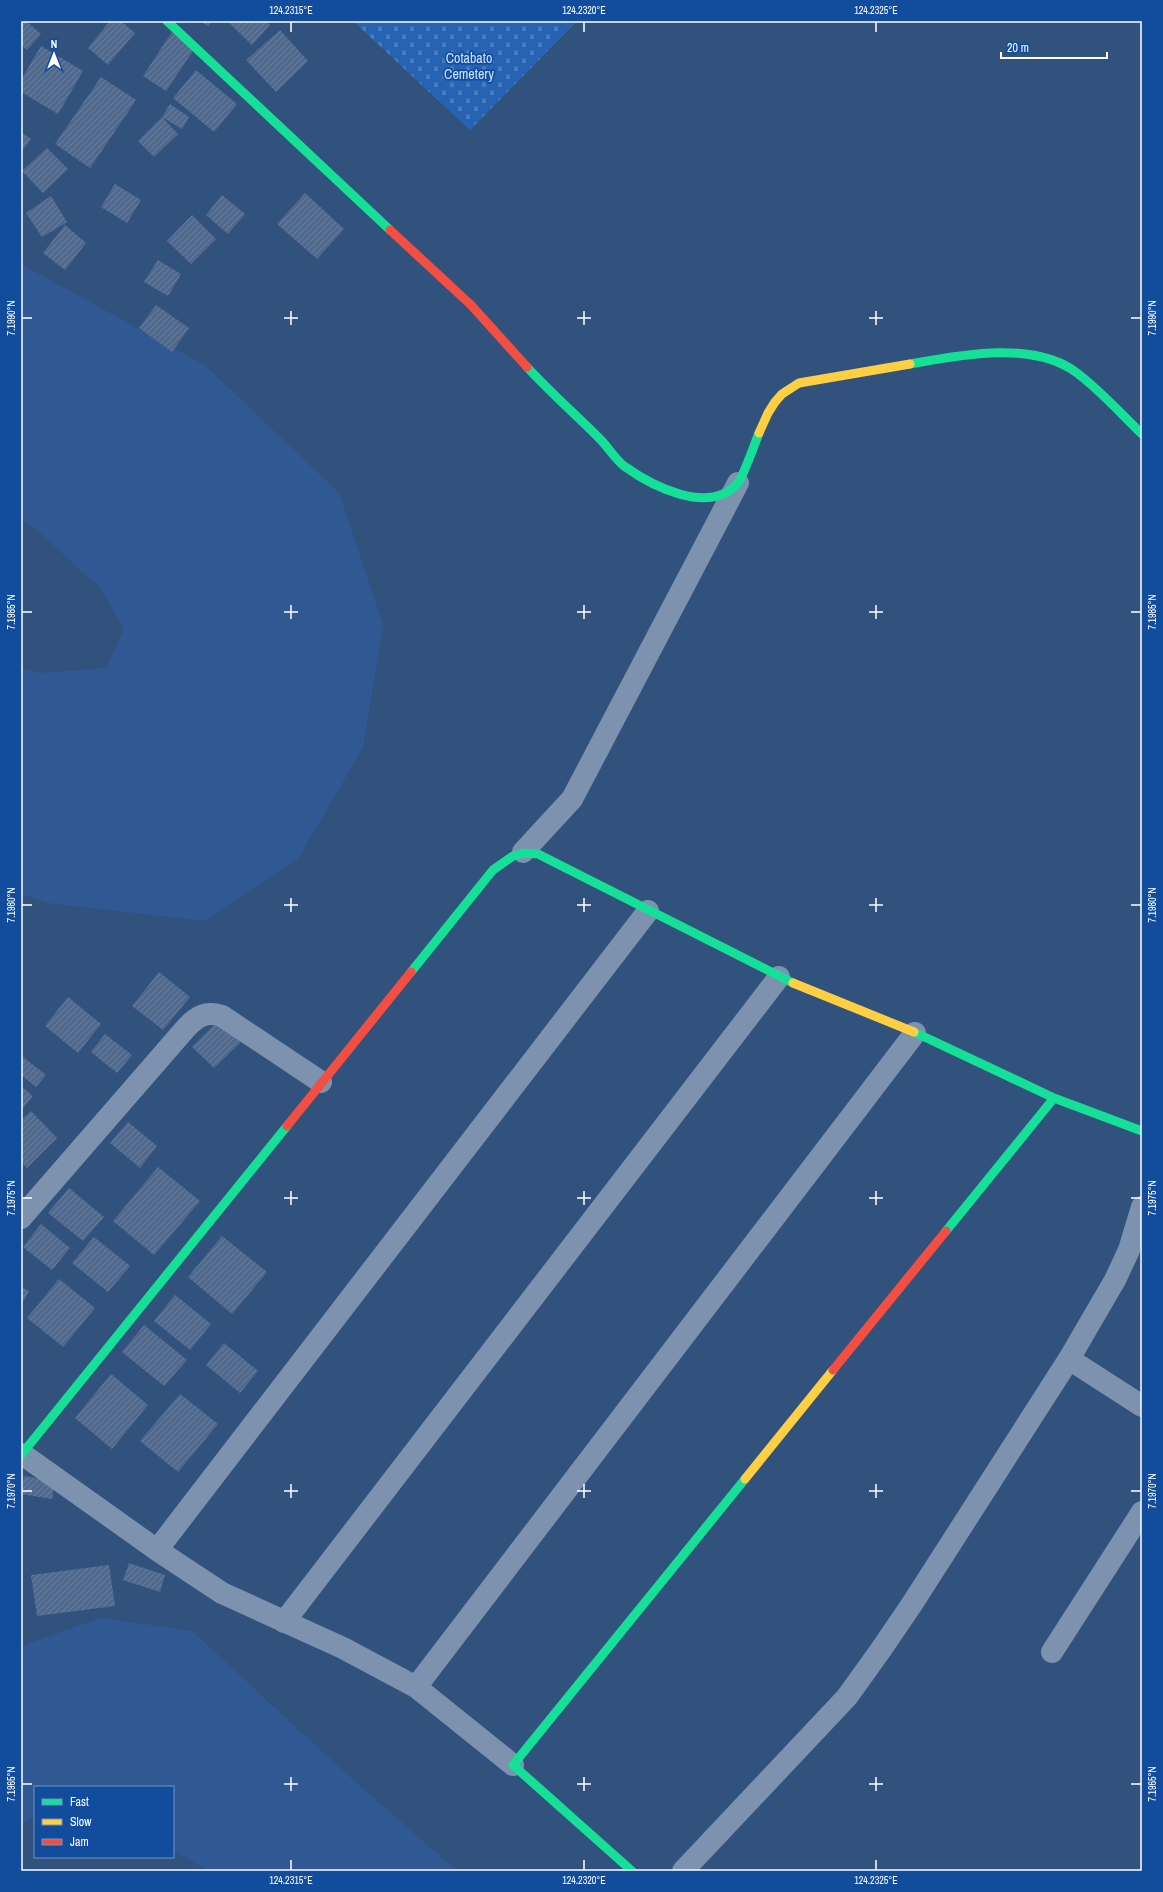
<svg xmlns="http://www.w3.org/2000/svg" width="1163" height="1892" font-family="'Archivo Narrow',sans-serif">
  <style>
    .cemetery { fill: url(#cemetery-stones) }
    .water { fill: #305994 }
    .building { fill: url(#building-hatch) }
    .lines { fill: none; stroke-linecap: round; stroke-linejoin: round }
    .street { stroke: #7d92ae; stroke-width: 22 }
    .fast { stroke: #16e098; stroke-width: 9 }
    .slow { stroke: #ffcf43; stroke-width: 9 }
    .jam { stroke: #f24e42; stroke-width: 9 }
    .ticks { fill: none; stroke: #fff; stroke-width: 1.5 }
    .labels { text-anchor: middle; stroke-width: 3.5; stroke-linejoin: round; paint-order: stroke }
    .park-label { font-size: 14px; fill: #d0e4fe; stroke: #124d9d }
    .neatline { fill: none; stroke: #fff; stroke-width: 1.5 }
    .ticks-label { font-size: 10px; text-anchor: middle; fill: #fff }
  </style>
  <defs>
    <pattern id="cemetery-stones" width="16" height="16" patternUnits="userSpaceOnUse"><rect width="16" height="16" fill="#2763b3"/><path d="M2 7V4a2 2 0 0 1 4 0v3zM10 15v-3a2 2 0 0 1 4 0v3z" fill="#477abe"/></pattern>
    <pattern id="building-hatch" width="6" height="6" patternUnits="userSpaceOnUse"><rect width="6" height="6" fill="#50698c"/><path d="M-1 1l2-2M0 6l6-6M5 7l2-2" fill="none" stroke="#6a809d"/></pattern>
  </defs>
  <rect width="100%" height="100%" fill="#32527e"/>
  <path class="cemetery" d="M353 21H577L470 130Z"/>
  <path class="water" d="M21 264 206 366 339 493 383 624 363 747 298 859 205 921 48 903 21 894V667L40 673 106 668 124 629 100 588 36 529 21 520Z
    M102 1618 192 1631 341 1769 457 1871H208L173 1850V1787H35V1817L21 1824V1646Z"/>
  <path class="building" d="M21 21H26L41 34 27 50 21 45Z
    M110 21H121L135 33 108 65 88 48Z
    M200 21H212L208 26Z
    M230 21H266L270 25 252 45 229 23Z
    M280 30 308 61 276 92 246 60Z
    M172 32 195 48 166 91 143 76Z
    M41 46 83 71 58 114 21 92V80Z
    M196 70 237 104 214 132 173 98Z
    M101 77 136 100 90 168 55 144Z
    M170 104 189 117 182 129 162 117 178 134 154 157 138 141 162 117Z
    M21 132 31 139 21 153Z
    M47 148 68 169 43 193 22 171Z
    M115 184 141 200 127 223 101 207Z
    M305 193 344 229 317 259 277 224Z
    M222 195 245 214 228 234 206 215Z
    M51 196 67 222 42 237 26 213Z
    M192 215 216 239 191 264 167 241Z
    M65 225 86 243 65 270 43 253Z
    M158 260 181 274 168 296 144 282Z
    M156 305 189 328 172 352 139 328Z
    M159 972 190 997 163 1030 132 1006Z
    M68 997 101 1024 78 1053 45 1026Z
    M220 1019 242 1041 214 1068 192 1047Z
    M105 1034 132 1055 117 1073 91 1052Z
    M23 1057 46 1075 36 1087 21 1075V1059Z
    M21 1086 33 1096 21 1111Z
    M31 1111 57 1138 27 1168 21 1162V1120Z
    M128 1122 157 1146 140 1168 110 1143Z
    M158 1167 200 1201 154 1255 113 1221Z
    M69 1188 104 1217 83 1241 48 1213Z
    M41 1224 70 1248 52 1270 23 1247Z
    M222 1236 267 1272 232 1314 188 1277Z
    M94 1237 130 1266 108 1292 72 1263Z
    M59 1279 95 1308 63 1347 27 1318Z
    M21 1287 29 1291 21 1306Z
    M175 1295 211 1324 190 1350 154 1321Z
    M144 1325 187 1360 164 1386 122 1352Z
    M224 1343 258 1371 240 1393 206 1365Z
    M111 1374 148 1405 112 1449 75 1418Z
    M180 1394 218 1424 178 1472 140 1441Z
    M24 1476 55 1481 52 1499 21 1494Z
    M129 1563 165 1575 160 1592 123 1580Z
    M109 1565 115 1606 37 1616 31 1575Z"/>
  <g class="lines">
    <path class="street" d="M523 852 572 799 738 483
      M21 1218 186 1028C197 1016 206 1011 222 1016L321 1082
      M1069 1359 1142 1406
      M22 1454 157 1550 222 1593 343 1648 416 1687 513 1765
      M157 1550 648 911
      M284 1622 779 977
      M1052 1652 1142 1512
      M416 1687 915 1033
      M683 1871 847 1697 880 1651 912 1604 1069 1359 1115 1280 1129 1250 1142 1207"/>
    <path class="fast" d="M167 21 390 230
      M910 364C959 355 1034 340 1077 373 1100 390 1121 414 1142 434
      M527 367C550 392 576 415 600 439 608 447 615 459 624 466 652 486 709 516 738 483 743 477 755 443 759 433
      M411 972 493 870 513 856 524 853 538 854 793 983
      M914 1032 1054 1098 1142 1131
      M946 1231 1054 1098
      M21 1455 287 1126
      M632 1871 513 1765 745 1479"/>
    <path class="slow" d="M759 433 768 413 775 402 782 394 799 383 910 364
      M793 983 914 1032
      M745 1479 833 1370"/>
    <path class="jam" d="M390 230 471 305 527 367
      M287 1126 411 972
      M833 1370 946 1231"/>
  </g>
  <path class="ticks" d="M291 22V32M584 22V32M876 22V32M291 311V325M584 311V325M876 311V325M22 318H32M284 318H298M577 318H591M869 318H883M1131 318H1141M291 605V619M584 605V619M876 605V619M22 612H32M284 612H298M577 612H591M869 612H883M1131 612H1141M291 898V912M584 898V912M876 898V912M22 905H32M284 905H298M577 905H591M869 905H883M1131 905H1141M291 1191V1205M584 1191V1205M876 1191V1205M22 1198H32M284 1198H298M577 1198H591M869 1198H883M1131 1198H1141M291 1484V1498M584 1484V1498M876 1484V1498M22 1491H32M284 1491H298M577 1491H591M869 1491H883M1131 1491H1141M291 1777V1791M584 1777V1791M876 1777V1791M22 1784H32M284 1784H298M577 1784H591M869 1784H883M1131 1784H1141M291 1860V1870M584 1860V1870M876 1860V1870"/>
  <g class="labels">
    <g class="park-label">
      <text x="469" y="63">Cotabato<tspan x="469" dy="16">Cemetery</tspan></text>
    </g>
  </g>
  <rect width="1163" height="1892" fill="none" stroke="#124d9d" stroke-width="44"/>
  <rect x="34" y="1786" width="140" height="72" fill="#124d9d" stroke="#7194c4"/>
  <rect x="42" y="1799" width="20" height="6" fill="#16e098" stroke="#7194c4"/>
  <text x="70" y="1806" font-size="12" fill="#ffffff">Fast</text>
  <rect x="42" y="1819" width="20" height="6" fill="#ffcf43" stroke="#7194c4"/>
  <text x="70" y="1826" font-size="12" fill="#ffffff">Slow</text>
  <rect x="42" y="1839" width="20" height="6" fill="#f24e42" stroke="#7194c4"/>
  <text x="70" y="1846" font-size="12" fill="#ffffff">Jam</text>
  <g transform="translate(54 54)" stroke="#124d9d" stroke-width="3" paint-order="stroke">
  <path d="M0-3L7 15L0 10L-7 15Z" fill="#ffffff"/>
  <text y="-6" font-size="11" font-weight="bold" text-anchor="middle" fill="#ffffff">N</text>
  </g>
  <path d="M1001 52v6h106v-6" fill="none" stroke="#ffffff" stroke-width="2"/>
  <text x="1007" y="52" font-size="12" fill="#ffffff" stroke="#124d9d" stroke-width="3" paint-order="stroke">20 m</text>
  <rect x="22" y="22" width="1119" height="1848" class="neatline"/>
  <g class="ticks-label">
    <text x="291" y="14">124.2315°E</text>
    <text x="584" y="14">124.2320°E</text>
    <text x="876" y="14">124.2325°E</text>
    <text transform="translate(11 318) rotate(-90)" y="4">7.1990°N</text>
    <text transform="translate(1152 318) rotate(-90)" y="4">7.1990°N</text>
    <text transform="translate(11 612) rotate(-90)" y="4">7.1985°N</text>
    <text transform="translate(1152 612) rotate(-90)" y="4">7.1985°N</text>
    <text transform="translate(11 905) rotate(-90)" y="4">7.1980°N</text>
    <text transform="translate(1152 905) rotate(-90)" y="4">7.1980°N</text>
    <text transform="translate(11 1198) rotate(-90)" y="4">7.1975°N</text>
    <text transform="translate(1152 1198) rotate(-90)" y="4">7.1975°N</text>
    <text transform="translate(11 1491) rotate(-90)" y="4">7.1970°N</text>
    <text transform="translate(1152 1491) rotate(-90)" y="4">7.1970°N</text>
    <text transform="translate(11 1784) rotate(-90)" y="4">7.1965°N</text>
    <text transform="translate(1152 1784) rotate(-90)" y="4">7.1965°N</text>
    <text x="291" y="1884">124.2315°E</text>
    <text x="584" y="1884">124.2320°E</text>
    <text x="876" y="1884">124.2325°E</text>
  </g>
</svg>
